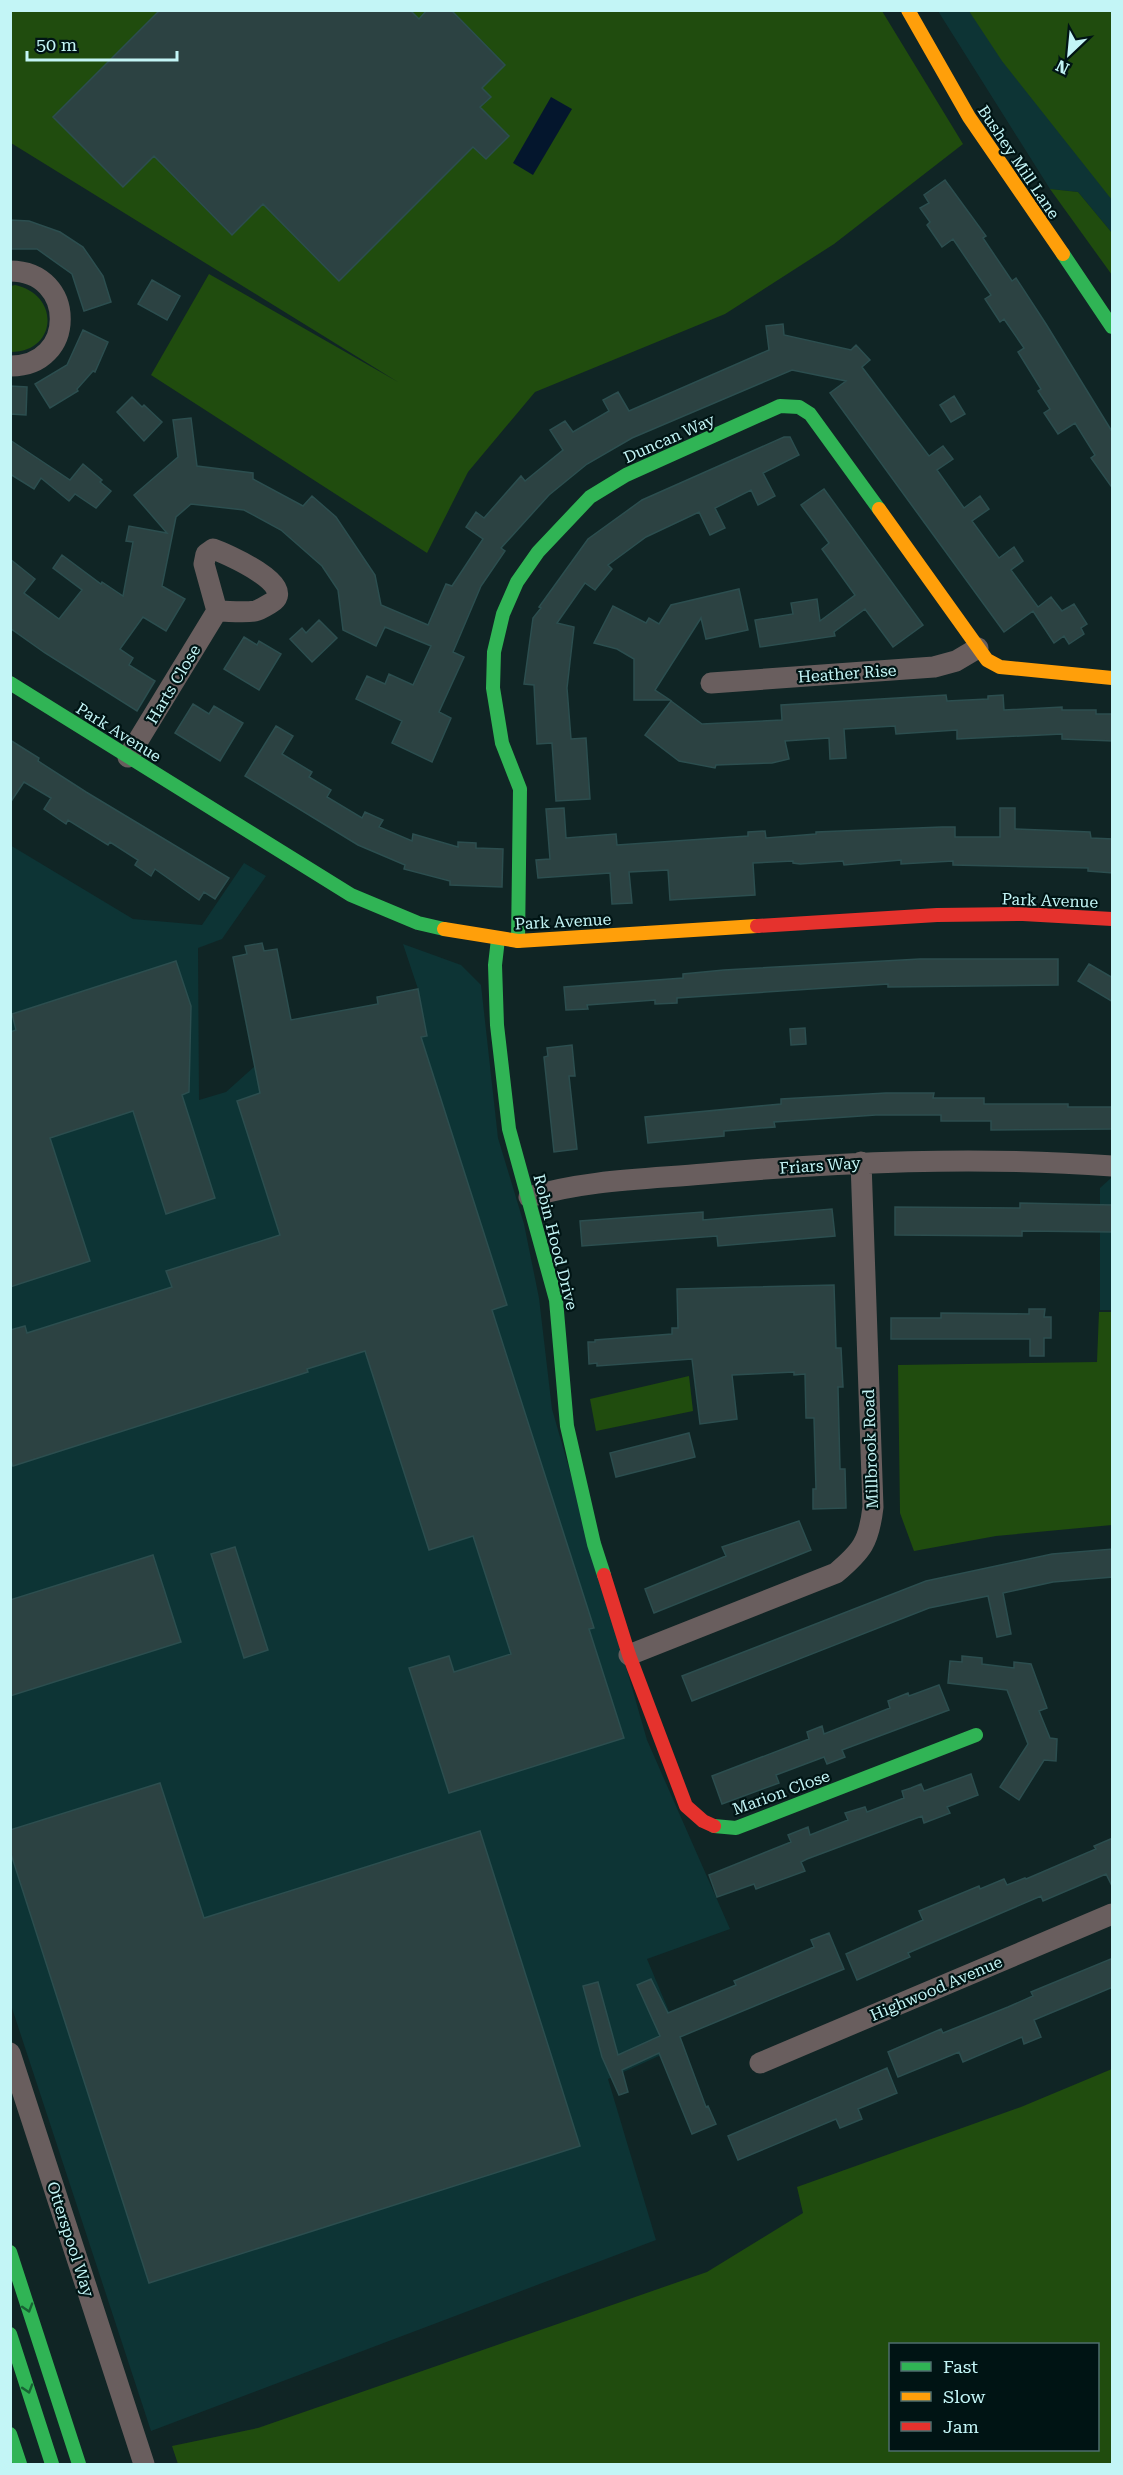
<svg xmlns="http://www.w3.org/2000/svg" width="1123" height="2475" font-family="'Roboto Serif',serif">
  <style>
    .built { fill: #0d3435 }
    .green { fill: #204c0e; fill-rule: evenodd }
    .water { fill: #04162d }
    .building { fill: #2c4242; stroke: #2c4e4f; stroke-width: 1.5 }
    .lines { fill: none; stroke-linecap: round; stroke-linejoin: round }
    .street { stroke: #695e5e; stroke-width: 21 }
    .fast { stroke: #30b455; stroke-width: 14 }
    .slow { stroke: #ff9f0a; stroke-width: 14 }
    .jam { stroke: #e5322d; stroke-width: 14 }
    .oneway { stroke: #186434 }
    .labels { text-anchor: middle; stroke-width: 4.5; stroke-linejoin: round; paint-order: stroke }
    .street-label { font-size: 16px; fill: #c3f5f6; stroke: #001414 }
  </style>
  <rect width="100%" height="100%" fill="#102525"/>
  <path class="built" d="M938 11H1112V233L1078 192 1050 189Z
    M10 845 133 919 202 925 244 863 266 876 222 939 198 948 199 1100 226 1092 255 1066 299 1061 427 1036 418 989 403 944 461 965 481 985 498 1138 524 1224 539 1298 552 1409 647 1740 730 1929 647 1959 683 2045 608 2079 656 2240 151 2431 11 2005Z
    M1111 1178 1112 1179V1310H1100V1188Z"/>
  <path class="green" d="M10 11H882L963 144 834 244 725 314 535 392 468 472 427 553 151 375 209 274 398 382 11 143Z
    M969 11H1112V200L1002 61Z
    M1050 189 1078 192 1112 233V275Z
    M15 285C61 295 57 352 11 352V286Z
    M1099 1312H1112V1525L996 1536 914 1551 900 1513 898 1365 1097 1362Z
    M689 1376 693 1411 596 1431 590 1399Z
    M1112 2069V2464H178L172 2446 258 2428 707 2272 803 2213 797 2187 1021 2107ZM890 2344H1098V2450H890Z"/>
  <path class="water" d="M551 97 572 109 533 175 513 163Z"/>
  <path class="building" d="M160 10H410L419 19 427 10H451L505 65 482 88 491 97 480 107 509 136 486 159 473 147 339 281 263 204 232 235 154 156 123 187 53 117Z
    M945 180 986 236 983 238 1012 281 1016 278 1046 324 1113 433V489L1091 458 1095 455 1075 423 1058 434 1044 413 1050 409 1038 391 1041 389 1018 352 1024 348 1004 319 1000 322 985 299 991 295 953 239 942 247 927 225 930 222 920 208 929 203 924 195Z
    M10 220 29 221 60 232 83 247 103 276 111 302 84 311 72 274 37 249H10Z
    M152 280 180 296 167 320 138 304Z
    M783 324 784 335 851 350 856 345 870 360 862 367 929 456 943 446 953 459 937 470 964 508 980 496 989 509 972 521 999 558 1014 547 1023 561 1011 570 1038 607 1051 597 1062 611 1074 604 1087 624 1081 628 1084 634 1069 644 1064 636 1054 643 1033 611 1004 632 830 393 846 381 792 370 632 438 587 464 549 495 501 548 505 551 481 586 453 652 464 657 439 712 451 718 432 762 392 743 402 721 356 699 367 676 385 684 389 674 413 685 431 646 385 627 376 646 343 630 338 590 322 566 281 530 244 510 191 504 176 517 162 586 185 599 166 631 143 617 120 649 133 658 129 665 155 681 137 711 45 653 10 628V559L35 579 24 593 59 619 82 590 53 568 62 555 101 584 102 582 123 596 133 542 126 541 129 526 167 533 134 495 178 457 173 420 191 418 197 466 253 473V479L303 506 312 496 336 517 375 575 381 605 428 625 446 584 452 586 483 539 466 527 476 512 484 518 521 476 525 481 563 450 550 430 565 421 573 432 609 411 603 400 618 392 629 411 769 350 766 326Z
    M83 330 108 342 95 372 93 371 77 389 78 391 50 408 35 384 67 365Z
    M10 386 27 387 26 415 10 414Z
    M954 396 965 414 951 422 940 405Z
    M132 397 142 407 144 405 162 422 144 441 117 412Z
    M784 437H790L799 455 763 473 775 496 758 505 751 490 715 508 725 528 710 535 699 512 646 537 608 565 612 569 595 590 585 583 557 623 574 627 567 688 571 739 586 738 590 799 556 801 552 743 537 744 534 685 524 684 533 618 541 608 539 607 588 539 642 500Z
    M10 440 70 480 83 464 102 480 100 482 111 491 96 508 75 494 69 501 41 478 34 489 10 474Z
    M824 489 923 625 893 647 865 609 834 632 835 636 760 647 755 620 793 614 791 603 817 599 820 621 855 595 822 549 829 543 801 505Z
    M739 589 748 630 706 639 701 618 655 690 670 700H634V659L617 649 594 643 613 606 646 623 649 618 659 624 671 605Z
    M319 620 337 638 312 662 290 639 302 628 306 633Z
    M244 637 257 645 259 641 281 654 259 690 224 669Z
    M946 695 947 701 988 699V696L1003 695 1004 710 1062 707V710H1096V714H1113V741L1062 739V734L957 739V730L896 734 895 726 844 729 846 758 830 759 829 738 785 741 789 759 772 763 716 765 715 768 679 761 645 735 671 701 702 724 782 720 781 705Z
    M193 704 209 714 214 706 243 723 220 761 175 733Z
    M276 726 293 736 282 754 312 772 309 777 331 790 327 797 362 818 365 812 383 820 379 827 412 841 413 834 458 847V842L476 843V848L503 849 502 887 450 885V881L404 869 405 865 358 845 245 776Z
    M10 740 39 758 38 761 86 792 229 878 215 899 204 892 199 900 155 869 151 876 135 865 138 860 110 842 108 845 68 820 66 824 44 809 51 798 24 782 10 803Z
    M564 808 566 838 616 834 617 845 748 836V832L765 831 766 838 816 834V832L942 827H955V837H1000V808H1015V829L1090 832 1091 838 1113 839V873L1088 871V868L953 865V861L901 864V860L844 865 843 861 800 864 793 863V861L753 863 755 895 670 900 668 870 629 872 632 903 612 904 610 873 538 878 536 860 550 859 546 809Z
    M262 943 264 951 277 949 291 1020 378 1004 377 997 418 989 427 1036 421 1037 507 1305 492 1310 594 1628 589 1629 624 1738 449 1793 409 1668 449 1656 454 1672 511 1654 473 1536 429 1550 365 1351 307 1369 308 1372 13 1466 10 1458V1330L25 1326 27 1333 172 1287 166 1271 280 1235 237 1101 260 1093 233 957 247 954 245 946Z
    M920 959H1058V985L888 987V984L677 998V1003L655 1004V1000L587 1005 588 1009 566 1010 564 987 683 978V974L724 970Z
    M176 961 191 1006 189 1092 182 1095 215 1198 166 1214 133 1111 50 1138 90 1261 10 1287V1032L16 1030 12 1014Z
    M1089 964 1113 978V1002L1078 981Z
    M805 1028 806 1044 791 1045 790 1029Z
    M572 1045 575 1076H569L577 1149 554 1152 544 1057 548 1056 547 1048Z
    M886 1093H934L933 1098H984V1104H1068V1107H1113V1129L991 1130V1121H941V1115H876L774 1122 775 1127 724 1131V1136L648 1143 645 1117 781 1104V1099Z
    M1020 1203 1113 1205V1232L1022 1231V1236L895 1235V1207L1020 1208Z
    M832 1209 835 1236 718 1246 717 1236 582 1246 580 1221 703 1212V1220Z
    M834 1285 836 1348H841L843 1387H838L840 1469H845L846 1508 813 1509V1489H816L814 1418H806L805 1374 794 1375V1372L732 1375 737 1419 700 1424 692 1359 597 1366V1363L589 1364 588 1342H595V1340L672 1334V1328H678L677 1289Z
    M1029 1309H1045L1044 1317H1051V1338H1044V1356H1030V1339H891V1318H941V1313L1029 1314Z
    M689 1433 695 1457 616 1477 610 1453Z
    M799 1521 811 1550 654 1613 645 1589 726 1556 722 1547Z
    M235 1547 268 1650 244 1658 211 1554Z
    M1113 1549V1577L1053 1582 1003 1593 1011 1634 997 1637 988 1596 929 1608 692 1701 682 1676 926 1581 1052 1554Z
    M153 1555 181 1642 10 1696V1600Z
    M962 1656 982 1658V1664L1014 1668V1662L1031 1664 1047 1708 1039 1711 1050 1738 1057 1739 1056 1761 1044 1760 1019 1800 1000 1787 1028 1744 1007 1690 948 1683 950 1661 962 1662Z
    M939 1685 949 1710 842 1750 845 1757 827 1764 824 1757 776 1775 779 1783 722 1804 712 1776 809 1739 807 1732 822 1726 824 1734 890 1708 888 1701 908 1693 909 1696Z
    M971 1774 978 1795 947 1807 950 1813 924 1823 922 1816 807 1859 801 1862 805 1871 756 1889 754 1884 717 1897 709 1875 791 1842 788 1835 808 1827 810 1835 848 1820 845 1813 865 1807 867 1812 904 1798 902 1791 911 1788 921 1784 924 1791Z
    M160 1783 204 1918 480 1831 580 2146 149 2283 10 1851V1830Z
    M1113 1838V1888L1106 1874 1043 1901 1041 1896 908 1953 910 1957 857 1980 846 1954 923 1920 919 1911 979 1886 980 1889 1004 1879 1007 1885 1025 1878 1026 1879 1096 1849 1094 1846Z
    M829 1933 844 1969 680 2037 706 2107 708 2106 716 2124 692 2134 659 2053 622 2070 628 2092 619 2095 602 2057 583 1986 598 1982 618 2055 660 2036 637 1985 651 1979 668 2013 736 1985 734 1981 814 1947 811 1940Z
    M1113 1958V1987L1034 2020 1041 2037 1024 2044 1022 2037 963 2062 959 2052 898 2077 888 2052 941 2029 943 2033 1008 2007 1033 1996 1031 1992Z
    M887 2068 897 2093 858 2109 862 2119 840 2128 836 2119 738 2160 728 2136Z"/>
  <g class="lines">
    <path class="street" d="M10 271C77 271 77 367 10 366
      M213 549C225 553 300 586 271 603 266 606 260 610 255 611 243 613 229 611 217 611L204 564 206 554Z
      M711 683 934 667 956 661 978 648
      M128 757 217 611
      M529 1197C585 1180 646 1179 704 1174 840 1162 976 1156 1112 1166
      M629 1655 836 1573C862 1551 869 1542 873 1507L861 1162
      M10 2053 144 2464
      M760 2063 1112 1914"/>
    <path class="fast" d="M1063 254 1112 327
      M10 683 351 895 418 923 444 929
      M498 939 495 965 497 1025 509 1129 556 1300 567 1426 594 1544 604 1575
      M518 941 520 789 502 743 493 688 494 652 503 614 517 582 538 552 590 497 626 475 780 406 799 407 810 414 879 509
      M714 1826 736 1828 976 1735
      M10 2252 79 2464
      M10 2334 52 2464
      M10 2434 20 2464"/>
    <path class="slow" d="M908 10 969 117 1063 254
      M879 509 987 660 1000 667 1112 678
      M444 929 518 941 757 926"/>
    <path class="jam" d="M757 926 937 915 1023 914 1112 919
      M604 1575 629 1655 686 1806 703 1821 714 1826"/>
  </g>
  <defs><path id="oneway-chevron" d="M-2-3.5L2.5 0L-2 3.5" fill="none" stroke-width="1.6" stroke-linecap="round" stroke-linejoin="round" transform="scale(1.5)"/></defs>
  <g class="oneway">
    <use href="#oneway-chevron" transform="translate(28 2308) rotate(73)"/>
    <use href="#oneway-chevron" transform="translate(28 2389) rotate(73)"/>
  </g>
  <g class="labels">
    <g class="street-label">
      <text transform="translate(1019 162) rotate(56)" y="6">Bushey Mill Lane</text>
      <text transform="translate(669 438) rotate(-24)" y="6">Duncan Way</text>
      <text transform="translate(847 673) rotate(-4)" y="6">Heather Rise</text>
      <text transform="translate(173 684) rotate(-59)" y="6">Harts Close</text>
      <text transform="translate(119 732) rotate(32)" y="6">Park Avenue</text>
      <text transform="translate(1050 900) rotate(2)" y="6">Park Avenue</text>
      <text transform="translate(563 921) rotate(-3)" y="6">Park Avenue</text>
      <text transform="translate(820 1165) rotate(-4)" y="6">Friars Way</text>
      <text transform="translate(556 1242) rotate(76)" y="6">Robin Hood Drive</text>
      <text transform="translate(870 1449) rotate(-92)" y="6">Millbrook Road</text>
      <text transform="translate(781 1792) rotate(-20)" y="6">Marion Close</text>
      <text transform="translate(936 1988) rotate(-23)" y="6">Highwood Avenue</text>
      <text transform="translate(71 2239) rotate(72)" y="6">Otterspool Way</text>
    </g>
  </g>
  <rect width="1123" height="2475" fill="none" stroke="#c3f5f6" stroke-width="24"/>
  <rect x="889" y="2343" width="210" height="108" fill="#001414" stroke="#4e6e6e" stroke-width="1.5"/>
  <rect x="901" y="2362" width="30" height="9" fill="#30b455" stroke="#4e6e6e" stroke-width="1.5"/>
  <text x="943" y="2373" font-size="18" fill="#c3f5f6">Fast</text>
  <rect x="901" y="2392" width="30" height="9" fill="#ff9f0a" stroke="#4e6e6e" stroke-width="1.5"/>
  <text x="943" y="2403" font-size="18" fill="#c3f5f6">Slow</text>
  <rect x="901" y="2422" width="30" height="9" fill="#e5322d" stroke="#4e6e6e" stroke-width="1.5"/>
  <text x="943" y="2433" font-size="18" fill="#c3f5f6">Jam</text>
  <g transform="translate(1069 54) rotate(206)" stroke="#001414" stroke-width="4.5" paint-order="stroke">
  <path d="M0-4.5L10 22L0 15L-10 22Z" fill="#c3f5f6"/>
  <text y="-9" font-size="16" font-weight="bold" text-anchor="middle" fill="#c3f5f6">N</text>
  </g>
  <path d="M27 51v9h150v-9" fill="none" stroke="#c3f5f6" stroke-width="3"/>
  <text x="36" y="51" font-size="18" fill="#c3f5f6" stroke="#001414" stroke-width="4.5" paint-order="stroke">50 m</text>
</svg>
